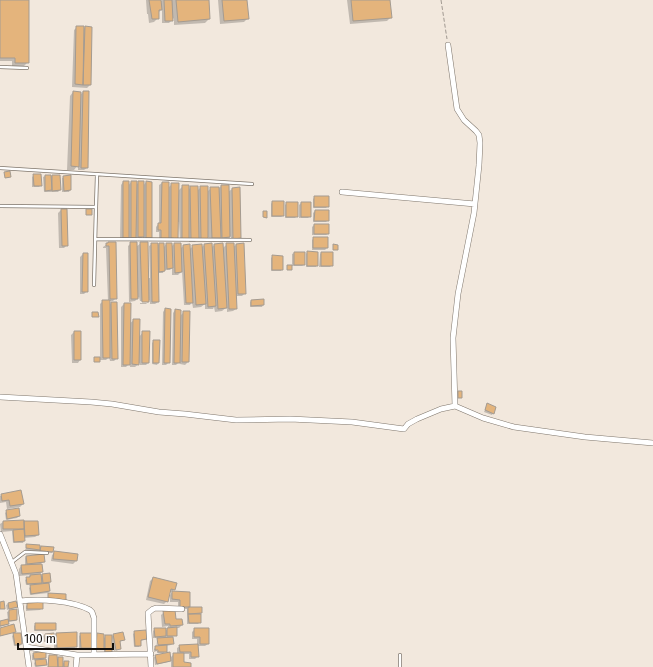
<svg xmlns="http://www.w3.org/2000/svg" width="653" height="667" font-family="'Fira Sans',sans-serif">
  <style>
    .shadow { fill: #0003 }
    .building { fill: #e4b47c; stroke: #a49b91 }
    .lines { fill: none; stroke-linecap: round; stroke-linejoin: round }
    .service-casing { stroke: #7f766c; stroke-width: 4 }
    .minor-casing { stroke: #7f766c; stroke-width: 6 }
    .path { stroke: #a19991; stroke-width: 1; stroke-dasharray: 4 2; stroke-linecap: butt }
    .service { stroke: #fff; stroke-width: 2.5 }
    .minor { stroke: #fff; stroke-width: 5 }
  </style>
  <rect width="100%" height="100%" fill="#f2e8dd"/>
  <path class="shadow" d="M0 0H28V62L24 66H12V61H0Z
    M146 0H160V2L162 0H208L209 19 205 23 174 25V18L169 23H162V9L158 13V18L154 22 149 23 148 14H147Z
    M211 0H246L248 18 244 22 220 24 218 0Z
    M347 0H389L391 17 387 21 350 24Z
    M77 27 83 30 85 27 90 85 87 88 72 87 74 30Z
    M73 92 80 95 83 92 87 168 84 170H78V165L74 170H67L70 96Z
    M34 175 41 185 39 187H32V177Z
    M45 176H59L60 190 58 192H44L43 177Z
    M64 177 70 190 69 192H62V178Z
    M123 182 128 186 131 182 136 185 139 182 143 186 146 182 151 238 148 240H143V236L140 240H136V237L133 240H120L121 185Z
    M162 183H168V188L172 184 178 191 182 187 188 190 191 187 197 191 201 187 207 192 211 188 218 189 221 186 228 192 232 189 240 238 237 241H231V236L227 240H220V237L217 240H209V237L205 241H199V238L195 242H189V238L185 241H180L179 222H178L177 238 175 241H169V237L159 238V232H156V227L159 223V185Z
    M315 197 328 206 326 208H313V199Z
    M272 202 283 216 281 217H271V204Z
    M287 203 297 216 295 218H285V205Z
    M301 203 310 216 308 218H299V205Z
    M61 210H66L67 245 64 248H59L58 213Z
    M315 211 328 220 326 222H313V213Z
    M314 225 328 234 326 235H312V227Z
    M314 238 327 248 325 250H312V240Z
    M109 243 116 298 113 301H109V306L111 303 117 358 114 361H110L109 357 106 360H99L95 358H100V304L103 301H108L106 248H103V247Z
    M131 243 136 247 141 243 148 278H150L149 246 152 244 157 246 159 244H163L164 247 166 244 171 247 174 244 180 249 183 246 189 250 193 246 201 248 204 245 212 247 214 245 222 249 227 244 233 247 236 245 243 244 245 293 242 296H235L236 309 233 311 227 312V307L222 311 215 312 214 307 213 309H205V304L201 307 193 308 192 302 190 305H184L182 271 178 275H172V268L170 270H164L163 273H158V302L155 304H150V300L147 303V301H140L139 297 135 301 129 302 128 246Z
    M307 252 317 265 316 267H306V254Z
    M294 253H304V265L302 266H291V270H287V266H292V254Z
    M321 253 332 265 330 267H319L320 254Z
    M83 254 87 291 84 294H80V257Z
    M273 256 282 269 281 271H271V258Z
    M251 301 263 305 262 307H250V302Z
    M140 303H147L146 304H140Z
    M124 304 129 324 134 320 139 337 143 332 148 363 146 365H140V363L135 367H130V363L126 367H121V307Z
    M165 309 169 362 166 365H162L163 312Z
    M175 310 180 316 184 312 188 362 185 365 180 364V361L176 365H172L173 313Z
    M74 332 80 360 78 363H72L71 335Z
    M154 341 158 363 157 365 152 364V343Z
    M487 405 493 413 492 415 484 412Z
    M2 495 23 504 20 507 7 509 6 502 0 503V496Z
    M7 511 19 516 17 518 6 520 5 513Z
    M3 522H37L38 535 35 537 24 538V541L23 543H13L12 531 1 532 0 524Z
    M27 545 53 548 52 553 25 550Z
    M55 552 76 555V561L73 564 51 561 52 555Z
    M26 556 44 562 41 563 42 572 40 574V577L42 575 50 582 48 584 49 591 48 593 30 595 29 588 32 585H26L25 580 31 575 19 576V569L21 566H25V558Z
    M153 578 174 590 171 592H169L167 601 164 604 146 600 150 581Z
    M172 592 189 593V607L187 608H201L200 622 198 624H187V609H178V602H170V595Z
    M15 602 16 606 15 608 7 610 6 605 8 604Z
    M28 604 42 608 40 610 26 611V606Z
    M9 611 16 620 15 621 7 622 8 624 6 625 0 627V622L8 620 7 612Z
    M164 612 182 625 179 628H176V635L172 637V644L171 645 166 646V651L164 653H157V651L154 652V649L156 647V640L157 651H159L158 638H153V631L155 629 165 631 168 629V626L162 627 161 615Z
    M36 624 55 629 53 631H34V626Z
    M195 629 208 644 205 646H198V656L195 659H189V654H183V663L190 667H171V660L168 662 155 665 154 657 156 656 170 658 174 654H177V648L180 646 197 645V639H192V632Z
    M135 632 146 639 144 640 140 641V645L139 647H134L133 634Z
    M14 634 21 644 20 646H14L12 636Z
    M56 634 76 646 74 649 54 650V640L52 642H44L43 636 45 635 53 637Z
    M81 634 91 647 90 649H79V636Z
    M97 634 103 639 106 636 111 638 113 635 124 640 119 642 120 649 114 651 112 638 111 652 109 653H104V647L101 650H95L96 636Z
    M33 654 45 658 42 661 46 665 44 666 35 667 34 663 37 660H32V655Z
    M50 656 56 660 59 658 62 664 65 662 67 667H48V658Z"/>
  <path class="building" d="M0 0H29V63H15V58H0Z
    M149 0H161L162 10H159V19H152Z
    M164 0H172L173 21H165Z
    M176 0H209L210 19 178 22Z
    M222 0H247L249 19 224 21Z
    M351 0H390L392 18 353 21Z
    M76 26H84L83 85 75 84Z
    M85 26 92 27 91 85H83Z
    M73 91 81 92 79 167 71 166Z
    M83 91H89L88 168H81Z
    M10 171 11 177 5 178 4 172Z
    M33 174H41L42 186H34Z
    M45 175H51L52 190 45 191Z
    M52 175H60L61 190 52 191Z
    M71 175V190L64 191 63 176Z
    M123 181H129V238H123Z
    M131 181H137L136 238H131Z
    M138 181H144V237H138Z
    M146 181 152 182V238H146Z
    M162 182H169V239H161V230H158V223H161Z
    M171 183H179L178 239 171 238Z
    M182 185H189V239H182Z
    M221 185H229L230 237 222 238Z
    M190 186H198L199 239H191Z
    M200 186H208V239H201Z
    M210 187H219L221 238H212Z
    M240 187 241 238 233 239 232 188Z
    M314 196H329V207H314Z
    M272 201H284V216H272Z
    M286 202H298V217H286Z
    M301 202H311V217H301Z
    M61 209H67L68 246H62Z
    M86 209H92V215H86Z
    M315 210H329V221H314Z
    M263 211H267V218L263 217Z
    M314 224H329V234H314Z
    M313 237H328V248H313Z
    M108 242H116L117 299H110L109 246H106V243H108Z
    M130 242H137L138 299H131Z
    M140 242H148L149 302H142Z
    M151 243H158L159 302H152Z
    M159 243H164L165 271 159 272Z
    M166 243H172L173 268 167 269Z
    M174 243H181L182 272 175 273Z
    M212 243 216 306 208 307 204 244Z
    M223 243 227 308 218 309 214 244Z
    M226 243H234L237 309H229Z
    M244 243 246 294H238L236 244Z
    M190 244 193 303H186L183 245Z
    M202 244 206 304 196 305 192 245Z
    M333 244 338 245V250H333Z
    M307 251 318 252V266H307Z
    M294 252H305V265H294Z
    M321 252H333V266H321Z
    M83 253H88V292H82Z
    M272 255 283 256V270H272Z
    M287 265H292V270H287Z
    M264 299V305L251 306V300Z
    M102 300H110V358H103Z
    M111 302H117L118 359H112Z
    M124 303H131L130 365H123Z
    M165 308 171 309 170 363H164Z
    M175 309 181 310 180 363H174Z
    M183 311H190L189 362H182Z
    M92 312H98L99 317H92Z
    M133 319H140L139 365 132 364Z
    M74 331H81V360H74Z
    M142 331H150L149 363H142Z
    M153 340H160L159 363H153Z
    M94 357H100V362H94Z
    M458 391H462V398H458Z
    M487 403 496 407 494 414 485 410Z
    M21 490 24 504 10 506 9 500 2 501 1 494Z
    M19 508 20 516 7 519 6 510Z
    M24 520V529H3V521Z
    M24 521H38L39 535 25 536Z
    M24 529 25 541 14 542 13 530Z
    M26 544 40 545V550L26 548Z
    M41 546 54 547 53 552 40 551Z
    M54 551 78 554 77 561 53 559Z
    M44 554 45 562 27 564 26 556Z
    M42 564 43 572 22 574 21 565Z
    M50 573 51 582 43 583 42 574Z
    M41 574 42 583 27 584 26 577H30V575Z
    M153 577 177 583 175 590 171 589 168 602 148 597Z
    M49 583 50 591 31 594 30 585Z
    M172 591 190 592V607H180V600L172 599Z
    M48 593 66 594V601L48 600Z
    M4 601 5 609H0V602Z
    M16 601 18 607 9 609 8 603Z
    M43 602V609H27V603Z
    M188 607H202V613L188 614Z
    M17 609V620L9 621V610Z
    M175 610 176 619H182L183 625 170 626V624H165L163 611Z
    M188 614H201V623H189Z
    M8 619 9 624 0 626V621Z
    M35 623H56V630H35Z
    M14 624 16 632 0 636V628Z
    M177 627V636H167V628Z
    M154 628H166V636L155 637Z
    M194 628H209V644H200V637H194Z
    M146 630 147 639 141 640V646H135L134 631Z
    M77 632V647L57 648 56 633Z
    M123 632 125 640 120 641 121 649 116 650 113 634Z
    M13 633H21L22 644 15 645Z
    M54 633V641H45V634Z
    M80 633H92V648H81Z
    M97 633 104 634V649L96 648Z
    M105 635H112V652H105Z
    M173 637 174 644 158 645 157 638Z
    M198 644 199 657H191V652H180L179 645Z
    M167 645V652H158V650H155V646Z
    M46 651V658L34 659 33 653Z
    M170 652 171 661 157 664 155 655Z
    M173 653H184V662L191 663V667H173Z
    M49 655H57L58 667H48Z
    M58 657H63V667H58Z
    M46 659 47 665 36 666 35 660Z
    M64 661H69L68 667H64Z"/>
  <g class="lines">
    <g class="service-casing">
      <path id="service" d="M0 67 27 68
        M0 168 252 184
        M0 206 96 207 94 285
        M96 207 97 175
        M95 239 250 240
        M12 562 25 552 47 553
        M400 667V655"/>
    </g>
    <g class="minor-casing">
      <path id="minor" d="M448 45 457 109 464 120 476 131 479 135 480 143 479 165 474 213 458 294 453 338 455 406
        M342 192 475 204
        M0 397 91 402 112 404 159 412 185 414 236 420 290 419 352 422 404 429 408 424 417 419 441 409 455 406 483 418 514 427 585 437 653 443
        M0 534 16 574 29 667
        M20 601C40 599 71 600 90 610L92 612 94 618V655
        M26 647 77 655 151 654
        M76 667 77 655
        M151 667 148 613 153 609 156 608 182 609"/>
    </g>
    <path class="path" d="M441 0 447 39"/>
    <use href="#service" class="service"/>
    <use href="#minor" class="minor"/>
  </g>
  <path d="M18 643v6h95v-6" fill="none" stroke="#130f0c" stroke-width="2"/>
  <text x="24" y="643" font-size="12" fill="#130f0c" stroke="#ffffff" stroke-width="3" paint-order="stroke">100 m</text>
</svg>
